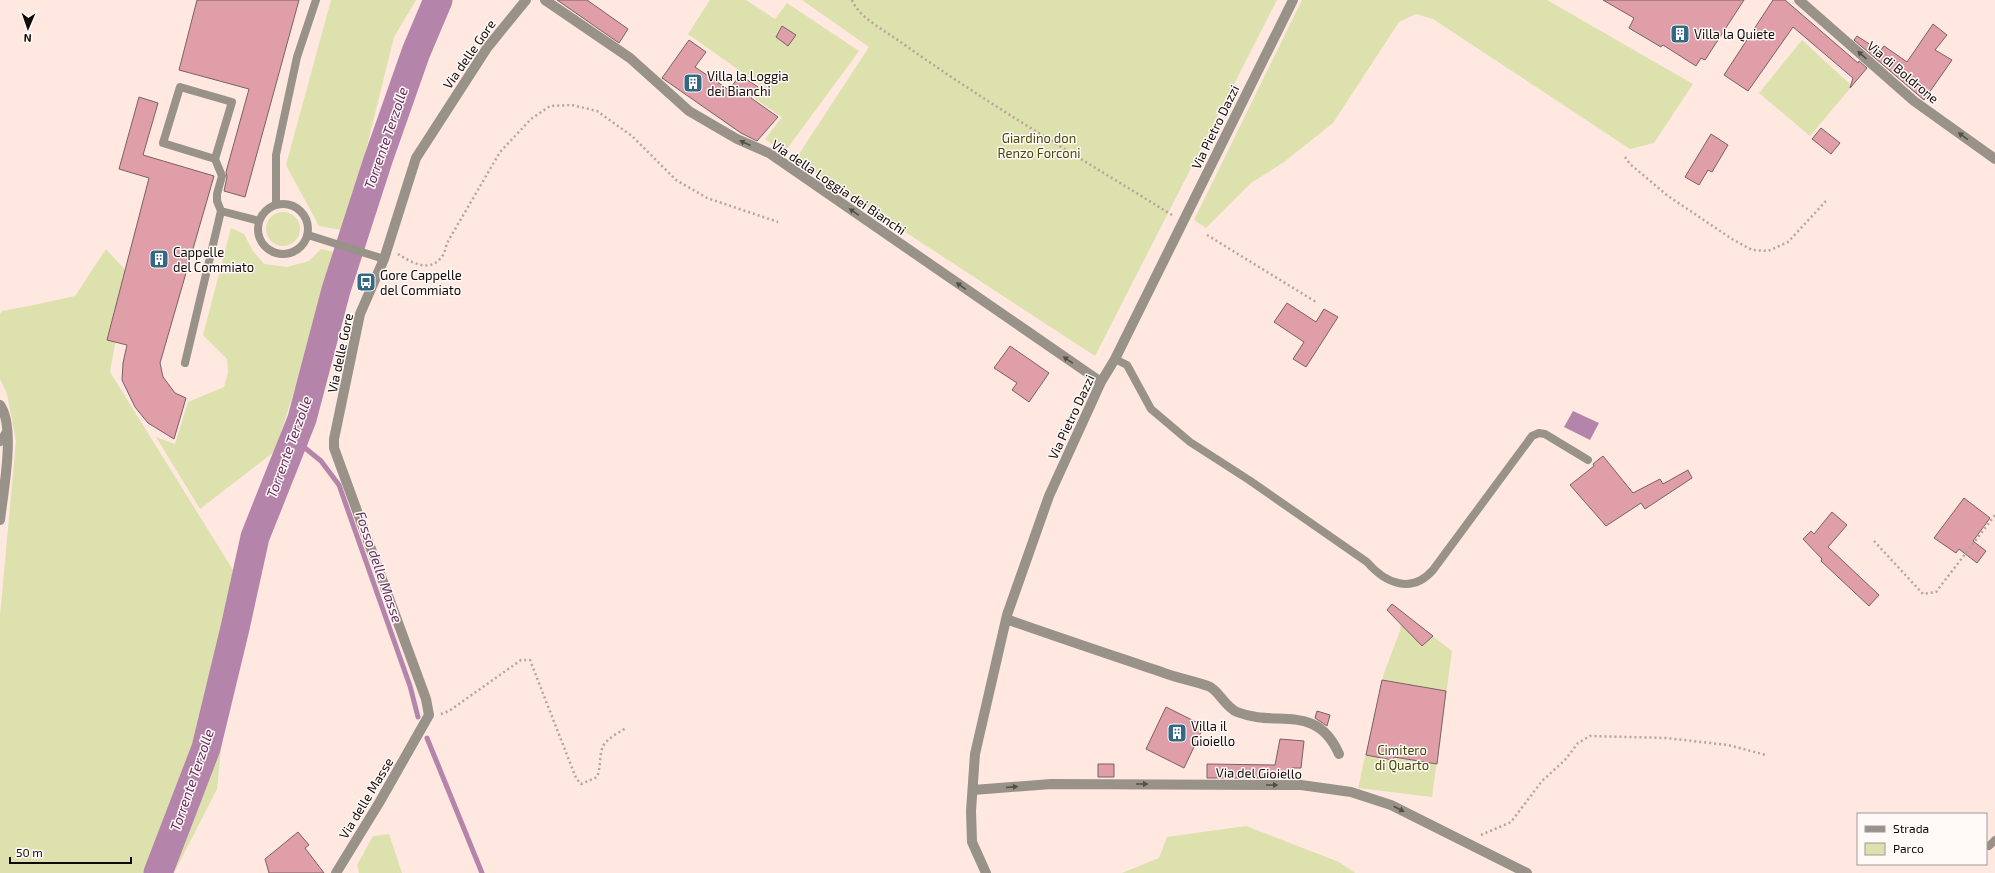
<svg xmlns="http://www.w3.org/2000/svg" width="1995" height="873" font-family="'Exo 2',sans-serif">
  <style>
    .green { fill: #dde1ae }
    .water { fill: #b584ab }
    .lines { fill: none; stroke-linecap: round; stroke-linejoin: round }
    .stream { stroke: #b584ab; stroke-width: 5 }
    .river { stroke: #b584ab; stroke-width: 29 }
    .building { fill: #e09ea9; stroke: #7a6164 }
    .path { stroke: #b6a49d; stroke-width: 2.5; stroke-dasharray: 2 3; stroke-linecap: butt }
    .service { stroke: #989289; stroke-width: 8 }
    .minor { stroke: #989289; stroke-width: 10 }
    .tertiary { stroke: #989289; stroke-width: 10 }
    .oneway { fill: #544e48 }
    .labels { text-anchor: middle; stroke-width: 3; stroke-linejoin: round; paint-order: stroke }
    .poi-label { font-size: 13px; fill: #110906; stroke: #fff9f7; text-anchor: start }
    .street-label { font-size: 13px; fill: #110906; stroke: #fff9f7 }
    .park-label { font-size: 13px; fill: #484900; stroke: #fff9f7 }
    .water-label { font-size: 14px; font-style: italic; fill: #672a5d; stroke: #fff9f7 }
  </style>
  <rect width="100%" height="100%" fill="#fee8e0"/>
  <path class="green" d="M331 0H416L394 37 346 231 319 226 286 165Z
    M710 0H746L775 19 787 3 859 51 784 153 765 139 782 117 754 98 761 86 688 34Z
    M802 0H1277L1095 356 795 160 869 47Z
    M1302 0H1547L1693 84 1654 143 1630 149 1433 19 1416 14 1399 22 1333 123 1284 162 1251 183 1206 228 1194 220Z
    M1802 40 1852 86 1810 136 1759 93Z
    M266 229a17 17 0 1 1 34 0a17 17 0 1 1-34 0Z
    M231 228 244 234 253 251 264 264 287 267 309 261 321 249 338 253 275 451 200 509 156 437 175 444 188 402 224 387 228 372 227 359 203 335Z
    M106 249 128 273 110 372 238 578 217 789 174 873H0V616L16 441 7 394 0 379V314L2 311 34 305 75 296Z
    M1402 612 1452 651 1432 797 1358 788 1384 673 1400 631Z
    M1246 826 1339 862 1355 873H1122L1159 858 1167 837Z
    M389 834 402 873H359L357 865 373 836Z"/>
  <path class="water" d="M1573 411 1599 423 1590 440 1564 427Z"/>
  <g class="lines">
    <path class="stream" d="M294 439 321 461 339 485 410 686 418 717
      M427 738 482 873"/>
    <path class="river" d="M158 873 206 748 235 628 255 537 302 419 336 290 378 160 416 52 438 0"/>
  </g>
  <path class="building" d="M197 0H299L245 197 224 191 227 177 226 172 249 89 179 70Z
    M557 0H587L628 29 619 43Z
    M1603 0H1744L1705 60 1701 58 1696 66 1663 45 1661 47 1629 28 1634 18Z
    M1773 0H1785L1858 63 1859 61 1867 68 1850 88 1853 78 1793 27 1748 91 1724 75Z
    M1933 24 1947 35 1935 50 1952 60 1924 100 1854 40 1857 36 1880 51 1884 46 1907 62Z
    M782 26 796 35 788 46 776 37Z
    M689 40 706 52 695 67 729 90 740 75 758 87 751 98 778 117 757 141 741 133 662 78Z
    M139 97 158 103 143 155 214 176 160 363 163 377 175 393 186 398 174 439 148 423 135 407 122 380 123 363 127 345 107 340 149 178 119 169Z
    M1821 128 1840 143 1831 154 1812 139Z
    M1711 134 1728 145 1712 172 1708 170 1699 185 1685 177Z
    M1287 303 1316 322 1324 309 1338 317 1306 367 1293 359 1304 342 1274 322Z
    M1010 346 1049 373 1029 402 1012 390 1017 383 994 368Z
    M1603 456 1633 493 1660 479 1663 484 1688 470 1692 478 1645 509 1641 503 1606 526 1570 485 1594 466 1593 464Z
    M1964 498 1990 518 1973 541 1986 551 1977 563 1959 549 1956 553 1934 538Z
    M1832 512 1847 525 1828 547 1879 595 1869 606 1821 561 1822 559 1803 539 1811 531 1814 534Z
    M1392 604 1433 636 1422 646 1387 610Z
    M1382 680 1446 691 1437 764 1394 757 1393 760 1366 755Z
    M1166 707 1204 726 1184 768 1146 749Z
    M1317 711 1330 715 1327 726 1315 718Z
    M1280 739 1304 741 1301 768H1292L1290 778H1207V764L1275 765Z
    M1098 764H1114V777H1098Z
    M298 832 309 845 305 848 324 873H269L265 859Z"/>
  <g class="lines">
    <path class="path" d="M852 0C858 17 887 32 902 43 989 105 1082 159 1172 215
      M1625 157 1630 164 1668 196 1732 239 1752 250 1768 251 1788 242 1826 201
      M1207 235 1316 302
      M398 254C411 262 428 273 441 258 444 255 446 247 447 243L500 152 531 119 550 106 572 105 597 111 632 136 676 180 707 198 778 222
      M1874 541 1923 594 1936 592 1995 515
      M441 714 449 711 521 660H530L576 778 581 784 597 777C601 768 599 755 603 746 608 738 618 733 626 728
      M1481 835 1511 822 1542 781 1565 760 1578 743 1590 736 1666 738 1728 745 1766 755"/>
    <path class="service" d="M215 159 163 143 180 87 232 102 215 159 222 176 217 194V201L221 211
      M258 229a25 25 0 1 1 50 0a25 25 0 1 1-50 0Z
      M276 204V155L297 57 316 0
      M308 235 384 259
      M1115 359 1127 365 1151 409 1190 442 1249 480 1367 562C1386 584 1412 594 1433 570L1532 436 1539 433 1545 434 1588 460
      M185 363 221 211 259 221
      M0 442 7 430
      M1989 846 1995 840"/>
    <path class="minor" d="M545 0 630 58 689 111 737 139 769 153 1101 382
      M1799 0 1914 101 1995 159
      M0 405C16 427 3 493 0 520
      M1006 619C1060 638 1114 656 1167 674 1181 679 1195 681 1208 686 1218 689 1225 707 1237 712 1277 728 1316 702 1339 754
      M973 790 1051 784 1301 785 1351 792 1391 805 1527 873
      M986 873 972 842 971 811 975 754 1007 615 1049 496 1101 382 1115 359 1293 0"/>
    <path class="tertiary" d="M336 873 379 803 429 715 426 699 334 448V439L360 314 384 259 416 158 487 48 526 0"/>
  </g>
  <defs><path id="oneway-solid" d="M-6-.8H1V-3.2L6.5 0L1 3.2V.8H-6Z"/></defs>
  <g class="oneway">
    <use href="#oneway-solid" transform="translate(1862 55) rotate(-139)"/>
    <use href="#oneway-solid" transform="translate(1963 136) rotate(-144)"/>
    <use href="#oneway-solid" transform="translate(745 143) rotate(-156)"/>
    <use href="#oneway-solid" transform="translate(854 212) rotate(-145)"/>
    <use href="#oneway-solid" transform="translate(961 286) rotate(-145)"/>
    <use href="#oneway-solid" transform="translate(1068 360) rotate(-145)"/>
    <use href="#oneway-solid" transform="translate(1142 784)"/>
    <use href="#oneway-solid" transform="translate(1272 785)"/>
    <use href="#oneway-solid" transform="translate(1012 787) rotate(-5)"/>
    <use href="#oneway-solid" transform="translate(1399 809) rotate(27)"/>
  </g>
  <defs>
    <g id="building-square" transform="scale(1)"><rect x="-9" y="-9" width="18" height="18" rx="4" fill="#326984" stroke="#fff9f7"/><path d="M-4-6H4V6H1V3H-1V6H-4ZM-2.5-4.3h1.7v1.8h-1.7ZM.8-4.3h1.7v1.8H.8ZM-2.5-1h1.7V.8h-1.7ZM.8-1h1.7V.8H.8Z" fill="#fff"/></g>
    <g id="bus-square" transform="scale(1)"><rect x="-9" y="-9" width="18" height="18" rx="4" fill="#326984" stroke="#fff9f7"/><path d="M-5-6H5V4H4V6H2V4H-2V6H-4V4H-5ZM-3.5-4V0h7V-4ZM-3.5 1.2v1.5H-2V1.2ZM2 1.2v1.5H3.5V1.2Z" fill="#fff"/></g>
  </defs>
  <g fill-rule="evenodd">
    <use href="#building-square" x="1680" y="34"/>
    <use href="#building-square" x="693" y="83"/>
    <use href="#building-square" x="159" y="259"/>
    <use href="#bus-square" x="366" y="282"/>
    <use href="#building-square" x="1177" y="733"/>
  </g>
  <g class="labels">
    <g class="poi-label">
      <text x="1694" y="39">Villa la Quiete</text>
      <text x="707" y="81">Villa la Loggia<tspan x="707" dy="15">dei Bianchi</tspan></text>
      <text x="173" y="257">Cappelle<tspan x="173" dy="15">del Commiato</tspan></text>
      <text x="380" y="280">Gore Cappelle<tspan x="380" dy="15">del Commiato</tspan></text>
      <text x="1191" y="731">Villa il<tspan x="1191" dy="15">Gioiello</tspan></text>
    </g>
    <g class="street-label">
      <text transform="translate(469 54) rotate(-55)" y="5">Via delle Gore</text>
      <text transform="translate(1903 72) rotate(40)" y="5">Via di Boldrone</text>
      <text transform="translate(1215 127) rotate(-64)" y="5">Via Pietro Dazzi</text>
      <text transform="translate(839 187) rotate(34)" y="5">Via della Loggia dei Bianchi</text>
      <text transform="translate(340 353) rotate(-78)" y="5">Via delle Gore</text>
      <text transform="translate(1071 417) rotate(-65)" y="5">Via Pietro Dazzi</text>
      <text transform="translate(1259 773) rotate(1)" y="5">Via del Gioiello</text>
      <text transform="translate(366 798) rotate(-59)" y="5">Via delle Masse</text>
    </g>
    <g class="park-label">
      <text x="1039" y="143">Giardino don<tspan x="1039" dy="15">Renzo Forconi</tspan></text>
      <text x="1402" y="755">Cimitero<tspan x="1402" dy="15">di Quarto</tspan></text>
    </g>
    <g class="water-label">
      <text transform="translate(386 138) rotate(-71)" y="5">Torrente Terzolle</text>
      <text transform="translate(289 447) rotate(-70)" y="5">Torrente Terzolle</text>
      <text transform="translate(379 567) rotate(71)" y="5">Fosso delle Masse</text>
      <text transform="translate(192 780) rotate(-71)" y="5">Torrente Terzolle</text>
    </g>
  </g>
  <rect x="1857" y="813" width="130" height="52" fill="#fff9f7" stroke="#a09997"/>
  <rect x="1865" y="826" width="20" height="6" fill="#989289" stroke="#a09997"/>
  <text x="1893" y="833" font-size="12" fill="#110906">Strada</text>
  <rect x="1865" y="843" width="20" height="12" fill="#dde1ae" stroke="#a09997"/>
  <text x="1893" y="853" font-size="12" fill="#110906">Parco</text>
  <g transform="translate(28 28) rotate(182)" stroke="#fff9f7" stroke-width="3" paint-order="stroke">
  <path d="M0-3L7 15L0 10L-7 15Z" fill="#110906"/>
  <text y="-6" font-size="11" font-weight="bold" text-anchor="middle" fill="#110906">N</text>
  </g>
  <path d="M10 857v6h121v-6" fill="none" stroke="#110906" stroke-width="2"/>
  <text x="16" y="857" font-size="12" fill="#110906" stroke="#fff9f7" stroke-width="3" paint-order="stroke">50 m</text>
</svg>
